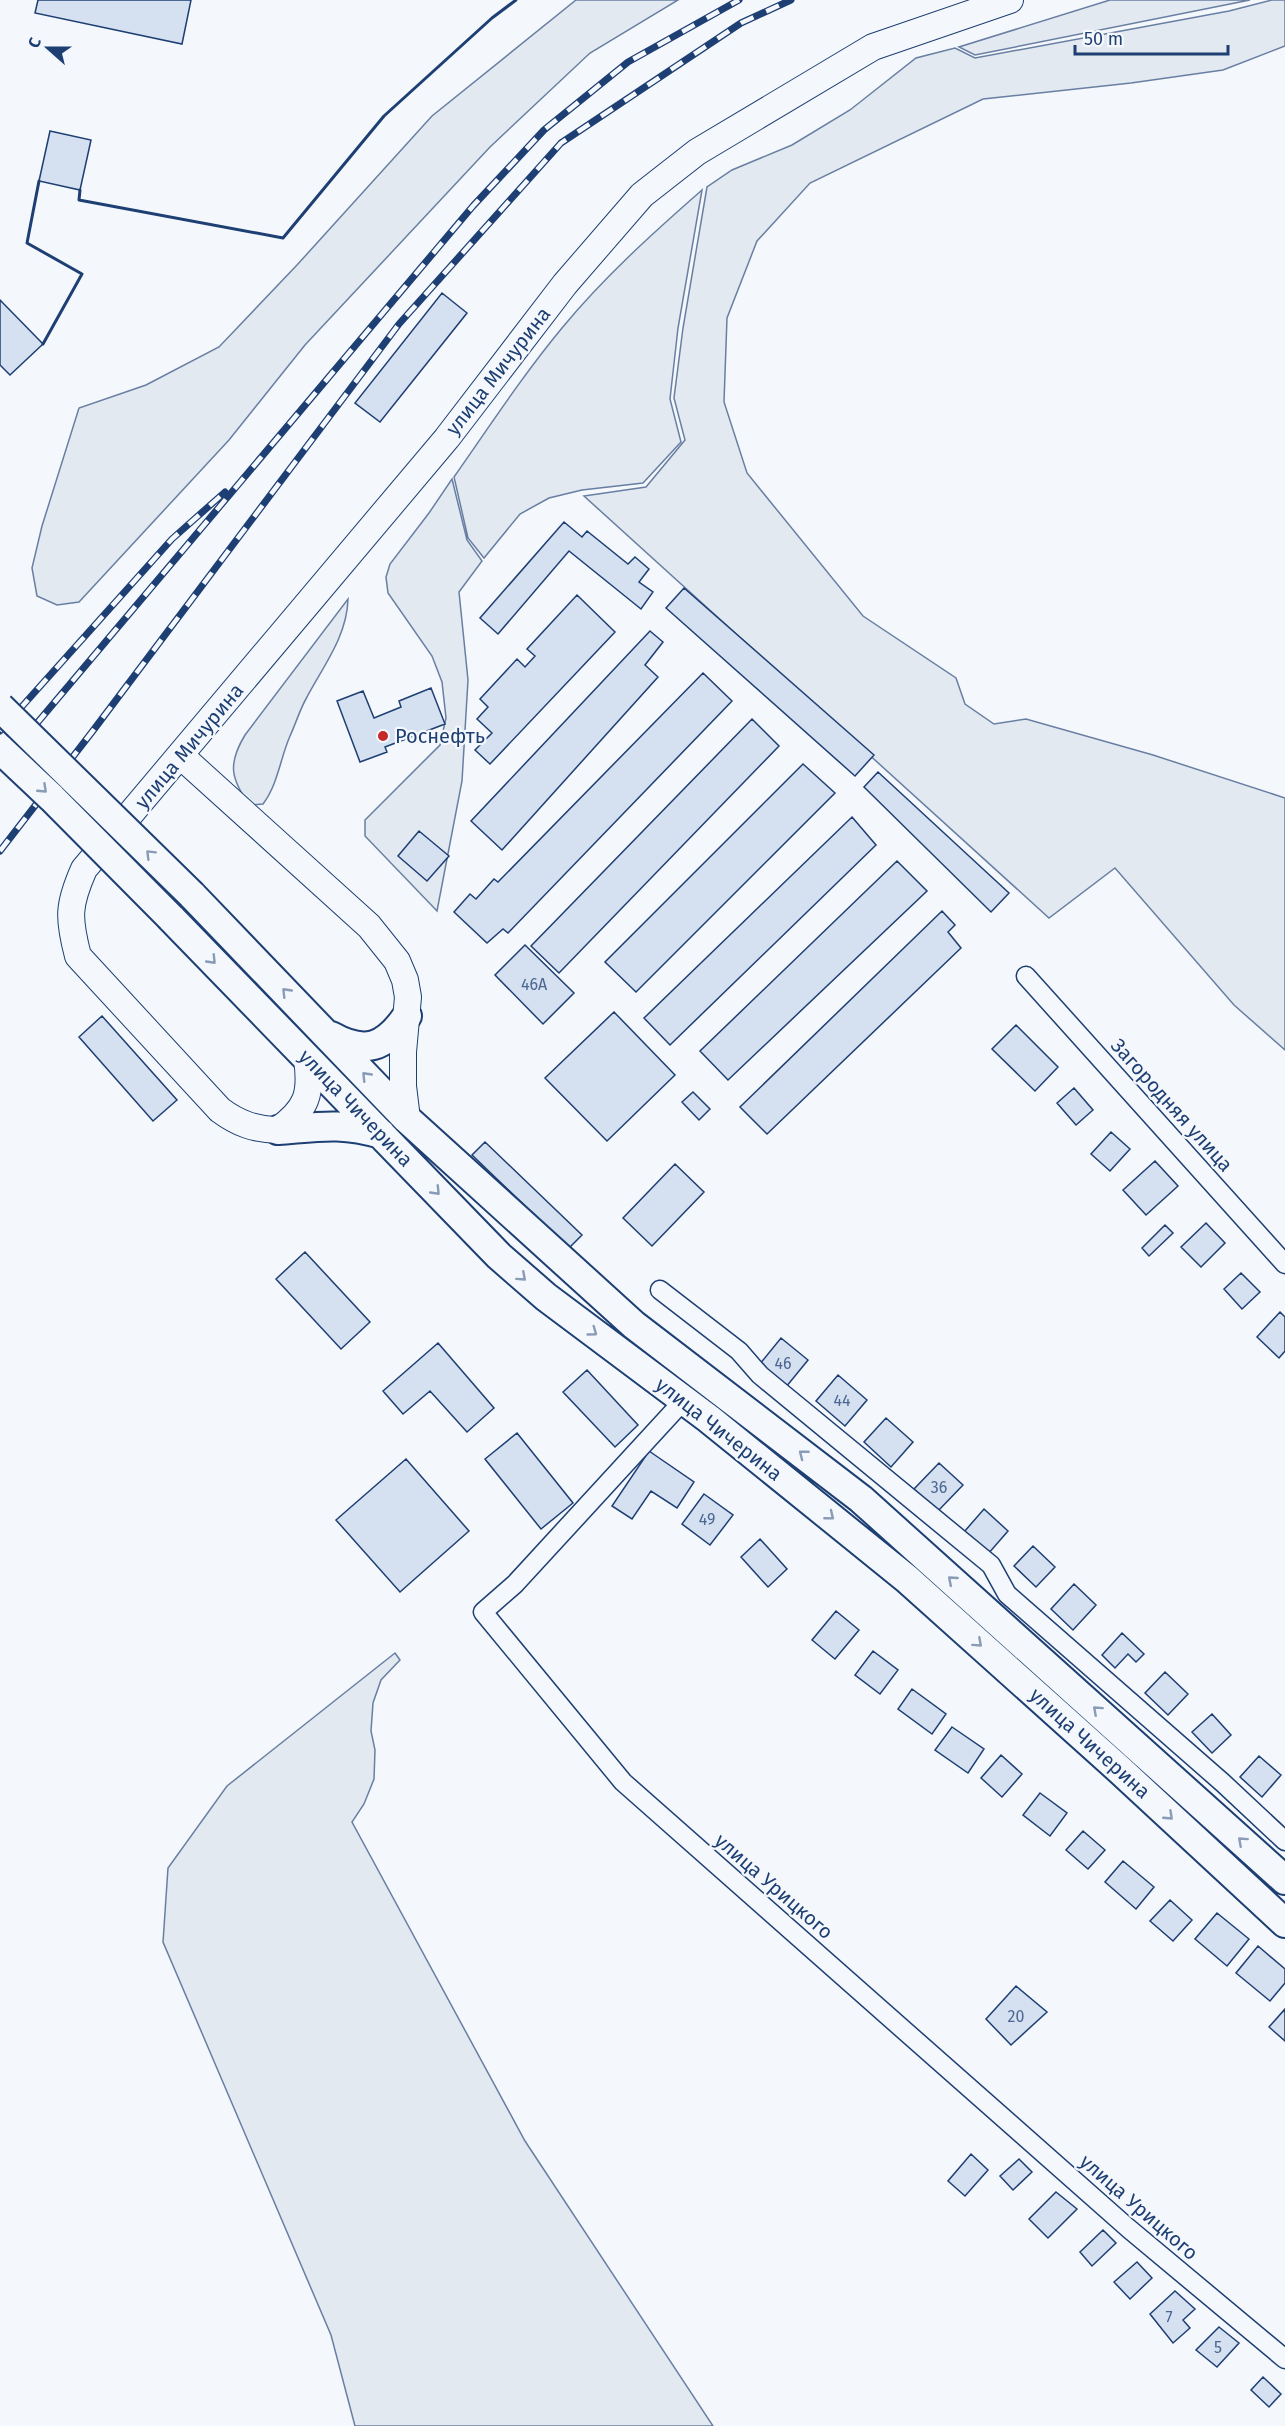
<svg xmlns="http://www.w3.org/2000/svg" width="1285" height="2426" font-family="'Fira Sans',sans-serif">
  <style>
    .green { fill: #e3e9f0; stroke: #687fa3; stroke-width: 1.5 }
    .building { fill: #d5e0f0; stroke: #1d3f73; stroke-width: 1.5 }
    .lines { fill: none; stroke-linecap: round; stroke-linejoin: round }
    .minor-casing { stroke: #1d3f73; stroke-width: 21 }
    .secondary-casing { stroke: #1d3f73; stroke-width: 28 }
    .primary-casing { stroke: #1d3f73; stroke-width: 32 }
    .minor { stroke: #f4f7fb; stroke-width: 18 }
    .secondary { stroke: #f4f7fb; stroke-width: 26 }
    .primary { stroke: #f4f7fb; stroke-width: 28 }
    .rail-casing { stroke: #1d3f73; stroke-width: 7 }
    .rail { stroke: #f4f7fb; stroke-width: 4.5; stroke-dasharray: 14; stroke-linecap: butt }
    .primary-bridge-casing { stroke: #1d3f73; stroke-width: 32; stroke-linecap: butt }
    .primary-bridge { stroke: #f4f7fb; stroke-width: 28 }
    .wall { stroke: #1d3f73; stroke-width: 3 }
    .oneway { stroke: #889bb7 }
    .poi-dot { fill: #c62828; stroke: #f4f7fb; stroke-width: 2 }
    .labels { text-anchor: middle; stroke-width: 4.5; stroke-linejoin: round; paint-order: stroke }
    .number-label { font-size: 16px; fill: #4b6792 }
    .street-label { font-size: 20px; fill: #1d3f73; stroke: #f4f7fb }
    .poi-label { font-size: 20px; fill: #1d3f73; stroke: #f4f7fb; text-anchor: start }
  </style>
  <rect width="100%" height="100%" fill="#f4f7fb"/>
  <path class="green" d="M576 0H678L590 53 490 147 305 345 229 440 79 602 57 605 37 596 32 568 42 526 79 408 146 385 219 347 297 265 432 116Z
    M1110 0H1250L975 55 959 47Z
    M1272 0H1285V46L1223 70 1131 83 983 99 810 183 757 241 727 318 724 402 747 473 863 616 956 678 965 704 994 724 1026 719 1153 755 1285 798V1050L1234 1005 1115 868 1049 918 584 496 646 487 685 440 674 398 683 328 707 187 732 170 792 145 850 110 916 58 955 48 975 58 1229 11Z
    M702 190 678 328 670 399 681 442 643 483 582 490 549 498 520 514 484 558 468 538 454 477C489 427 523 375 562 328 604 277 653 233 702 190Z
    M452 479 467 540 482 561 459 592 468 680 462 781 437 911 365 836V820L440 745 446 718 442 682 432 656 388 593 386 577 390 564 429 513Z
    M348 599C347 636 324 665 307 697 300 709 296 723 290 736 280 759 278 784 263 804L250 805C230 779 228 763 245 735Z
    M395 1653 400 1660 381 1680 373 1703 371 1731 375 1750 374 1779 364 1804 352 1822 525 2141 713 2426H355L331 2335 163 1942 168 1868 227 1786Z"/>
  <path class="building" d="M38 0H191L182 44 35 13Z
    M50 131 91 140 80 190 39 181Z
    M442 293 467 313 380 422 355 403Z
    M0 300 43 344 10 375 0 365Z
    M564 522 582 537 587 531 628 564 635 557 649 569 639 582 653 592 641 609 569 551 498 634 480 618Z
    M684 588 874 755 855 776 666 608Z
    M577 595 615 632 490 764 475 750 492 733 477 719 488 707 480 699 517 659 525 667 535 656 527 649Z
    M650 631 663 642 645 665 658 677 502 850 471 821Z
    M703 673 732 701 508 933 503 929 487 943 454 912 470 894 476 899 494 879 498 882Z
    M431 688 445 724 385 747 387 752 360 762 337 701 363 691 374 718 401 707 399 701Z
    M752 719 779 746 559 973 531 946Z
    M803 764 835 793 636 992 605 962Z
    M878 772 1009 893 991 912 864 787Z
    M852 817 876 845 670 1045 644 1018Z
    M419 831 449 856 427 881 398 856Z
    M897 861 927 891 728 1080 700 1051Z
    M942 911 955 925 948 932 961 948 767 1134 740 1107Z
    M525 945 574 993 543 1024 495 975Z
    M614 1012 675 1075 607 1141 545 1078Z
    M102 1016 177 1100 153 1121 79 1037Z
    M1016 1025 1058 1067 1035 1091 992 1049Z
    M1074 1088 1093 1110 1076 1125 1057 1103Z
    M693 1092 710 1109 699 1120 682 1102Z
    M1111 1132 1130 1149 1110 1171 1091 1154Z
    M485 1142 582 1235 569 1248 472 1155Z
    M1155 1161 1178 1186 1146 1215 1123 1190Z
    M675 1164 704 1192 652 1246 623 1218Z
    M1206 1223 1225 1243 1201 1267 1181 1247Z
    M1165 1225 1173 1233 1149 1256 1142 1248Z
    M305 1252 370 1322 341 1349 276 1279Z
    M1241 1273 1260 1292 1242 1309 1224 1289Z
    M1280 1312 1285 1317V1351L1279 1358 1257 1337Z
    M781 1338 808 1360 786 1387 759 1365Z
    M438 1343 494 1408 467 1432 430 1391 403 1414 383 1391Z
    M587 1370 638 1425 615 1447 563 1392Z
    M838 1375 867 1400 845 1426 816 1401Z
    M886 1418 913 1442 891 1467 864 1442Z
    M517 1433 573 1503 541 1529 485 1459Z
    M649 1451 694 1482 677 1508 651 1491 632 1519 612 1506Z
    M406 1459 469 1531 400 1592 336 1520Z
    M939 1463 963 1485 938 1511 914 1489Z
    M704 1494 733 1515 710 1545 682 1524Z
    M984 1509 1008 1531 988 1554 964 1532Z
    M760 1539 787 1569 768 1587 741 1557Z
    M1033 1546 1055 1567 1036 1587 1014 1566Z
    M1074 1584 1096 1605 1073 1630 1051 1609Z
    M836 1611 859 1630 835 1659 812 1640Z
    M1122 1633 1144 1654 1136 1662 1128 1654 1115 1668 1102 1655Z
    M873 1651 898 1670 880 1694 855 1675Z
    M1165 1672 1188 1694 1168 1715 1145 1693Z
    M912 1689 946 1714 932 1734 898 1709Z
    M1212 1714 1231 1735 1212 1753 1192 1732Z
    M952 1727 984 1749 968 1773 935 1750Z
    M1001 1755 1022 1774 1002 1797 981 1778Z
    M1259 1756 1281 1775 1262 1797 1240 1777Z
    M1040 1793 1067 1813 1050 1836 1023 1815Z
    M1083 1831 1105 1850 1088 1869 1066 1850Z
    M1123 1861 1154 1887 1136 1909 1105 1882Z
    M1170 1900 1192 1920 1173 1941 1150 1921Z
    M1217 1913 1249 1939 1227 1966 1195 1939Z
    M1258 1946 1285 1969V1983L1270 2001 1236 1973Z
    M1016 1986 1047 2012 1011 2045 986 2019Z
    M1285 2009V2041L1269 2027Z
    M971 2154 988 2170 965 2196 948 2181Z
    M1019 2159 1032 2172 1013 2190 1000 2176Z
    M1056 2192 1077 2209 1048 2238 1029 2219Z
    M1103 2230 1116 2243 1092 2266 1080 2252Z
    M1137 2262 1152 2278 1130 2299 1114 2282Z
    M1175 2291 1195 2309 1183 2320 1190 2328 1173 2343 1150 2314Z
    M1219 2327 1239 2343 1217 2367 1196 2350Z
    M1263 2377 1281 2394 1269 2407 1251 2390Z"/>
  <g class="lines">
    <g class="minor-casing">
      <path id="minor" d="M1026 976 1285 1264
        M660 1290 739 1351 760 1375 991 1565 1007 1594 1223 1783 1285 1841
        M684 1400 515 1584 483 1612 623 1782 1128 2228 1285 2359"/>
    </g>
    <g class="secondary-casing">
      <path id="secondary" d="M181 756 369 926 397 961 405 980 408 997 403 1052V1086L407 1119
        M307 1059C312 1094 307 1109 278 1130 254 1129 239 1124 220 1110L78 956C68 918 68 905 84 869L447 438 565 284 642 195 697 152 873 47 1010 0"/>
    </g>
    <g class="primary-casing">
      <path id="primary" d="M192 895 407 1119 634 1325 861 1499 1285 1880
        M171 918 499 1256 546 1297 709 1419 907 1579 1121 1771 1285 1923
        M331 1036C365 1055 385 1048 407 1016
        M278 1130C318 1127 341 1122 381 1134"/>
    </g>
    <use href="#minor" class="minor"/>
    <use href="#secondary" class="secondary"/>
    <use href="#primary" class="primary"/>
    <g class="rail-casing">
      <path id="rail" d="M0 731 172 539 225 492
        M0 767 473 206 544 130 628 62 739 0
        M0 851 92 732 399 324 561 143 741 23 791 0"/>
    </g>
    <use href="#rail" class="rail"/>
    <g class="primary-bridge-casing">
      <path id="primary-bridge" d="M0 707 192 895
        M0 749 52 798 171 918"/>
    </g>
    <use href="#primary-bridge" class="primary-bridge"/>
    <path class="wall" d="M39 181 27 243 82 274 43 344
      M80 190 79 200 283 238 384 116 492 18 516 0"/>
  </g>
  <defs><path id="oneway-chevron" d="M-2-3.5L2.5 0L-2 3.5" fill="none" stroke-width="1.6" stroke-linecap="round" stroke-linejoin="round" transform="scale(1.5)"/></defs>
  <g class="oneway">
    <use href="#oneway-chevron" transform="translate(43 789) rotate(43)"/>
    <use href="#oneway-chevron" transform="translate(150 854) rotate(-135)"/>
    <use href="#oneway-chevron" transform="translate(212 960) rotate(46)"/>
    <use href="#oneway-chevron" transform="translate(286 992) rotate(-134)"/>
    <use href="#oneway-chevron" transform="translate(366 1076) rotate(-134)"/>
    <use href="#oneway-chevron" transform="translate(436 1191) rotate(46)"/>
    <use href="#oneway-chevron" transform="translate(522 1277) rotate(42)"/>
    <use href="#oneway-chevron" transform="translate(593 1332) rotate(36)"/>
    <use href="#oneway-chevron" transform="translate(803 1454) rotate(-142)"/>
    <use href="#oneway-chevron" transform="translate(830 1516) rotate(39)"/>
    <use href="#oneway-chevron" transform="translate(952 1580) rotate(-139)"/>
    <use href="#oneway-chevron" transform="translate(978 1643) rotate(42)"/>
    <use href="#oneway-chevron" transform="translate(1097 1710) rotate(-138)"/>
    <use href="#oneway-chevron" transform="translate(1169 1816) rotate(43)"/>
    <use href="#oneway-chevron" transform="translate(1242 1841) rotate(-138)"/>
  </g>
  <circle class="poi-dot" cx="383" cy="736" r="6"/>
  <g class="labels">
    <g class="number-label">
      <text x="534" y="990">46А</text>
      <text x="783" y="1369">46</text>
      <text x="842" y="1406">44</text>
      <text x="939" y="1493">36</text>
      <text x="707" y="1525">49</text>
      <text x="1016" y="2022">20</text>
      <text x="1169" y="2323">7</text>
      <text x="1218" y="2353">5</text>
    </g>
    <g class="street-label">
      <text transform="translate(498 371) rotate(-52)" y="7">улица Мичурина</text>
      <text transform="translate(189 746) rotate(-50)" y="7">улица Мичурина</text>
      <text transform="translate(1172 1105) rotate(48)" y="7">Загородняя улица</text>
      <text transform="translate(356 1108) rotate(46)" y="7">улица Чичерина</text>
      <text transform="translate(719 1429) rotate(38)" y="7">улица Чичерина</text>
      <text transform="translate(1090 1743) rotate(42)" y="7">улица Чичерина</text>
      <text transform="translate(774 1886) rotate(41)" y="7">улица Урицкого</text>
      <text transform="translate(1139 2207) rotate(41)" y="7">улица Урицкого</text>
    </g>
    <g class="poi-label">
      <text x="395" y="743">Роснефть</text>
    </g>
  </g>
  <g transform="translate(48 48) rotate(291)" stroke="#f4f7fb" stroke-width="4.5" paint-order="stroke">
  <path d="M0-4.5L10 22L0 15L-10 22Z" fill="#1d3f73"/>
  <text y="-9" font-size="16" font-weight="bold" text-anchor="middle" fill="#1d3f73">С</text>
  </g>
  <path d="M1075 45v9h153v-9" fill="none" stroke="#1d3f73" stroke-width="3"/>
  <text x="1084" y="45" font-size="18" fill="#1d3f73" stroke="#f4f7fb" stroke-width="4.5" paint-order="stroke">50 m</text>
</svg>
